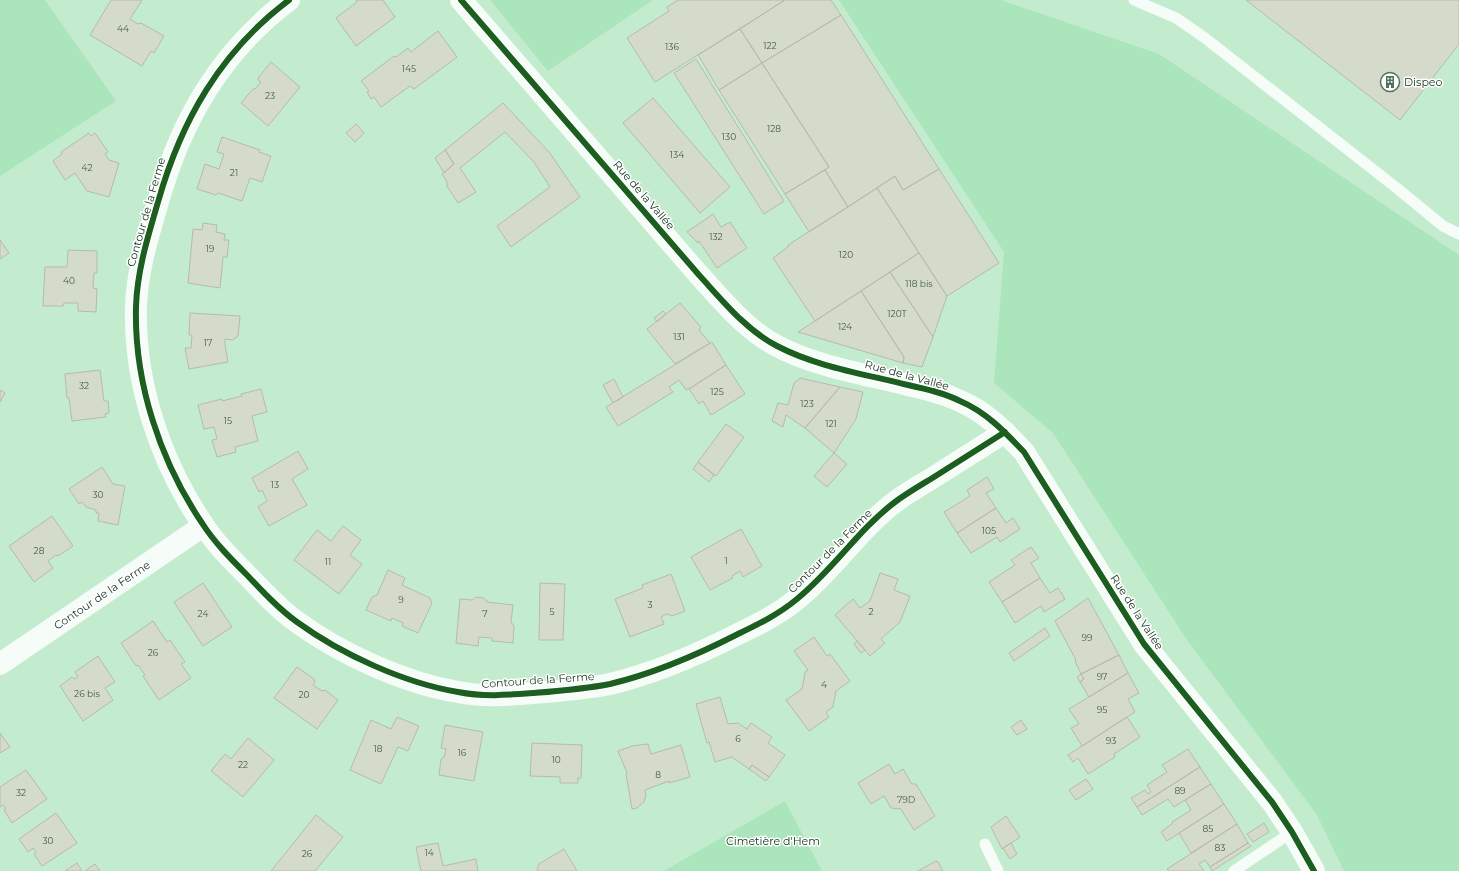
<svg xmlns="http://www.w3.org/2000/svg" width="1459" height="871" font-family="Montserrat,sans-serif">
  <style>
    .green { fill: #abe5bc }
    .building { fill: #d5dbcb; stroke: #b7baaa }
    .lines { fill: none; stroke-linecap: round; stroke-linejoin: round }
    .service { stroke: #f6fcf8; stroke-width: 11 }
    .minor { stroke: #f6fcf8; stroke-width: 22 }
    .cycleway-casing { stroke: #fff; stroke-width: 8 }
    .cycleway { stroke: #1b5e20; stroke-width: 6 }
    .labels { text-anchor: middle; stroke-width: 3; stroke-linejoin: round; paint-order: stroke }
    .number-label { font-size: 9px; fill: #445c49 }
    .poi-label { font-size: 11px; fill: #13321e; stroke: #fff; text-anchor: start }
    .street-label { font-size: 11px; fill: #13321e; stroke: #fff }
    .park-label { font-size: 11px; fill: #0b331a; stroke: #fff }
  </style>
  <rect width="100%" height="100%" fill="#c3eccf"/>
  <path class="green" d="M0 0H45L116 101 0 176Z
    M490 0H653L548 71Z
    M839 0H1001L1159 54 1459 255V871H1344L1317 815 1187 640 1053 433 994 383 1004 252Z
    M785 801 822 871H664Z"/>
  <path class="building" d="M111 0H142L130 19 138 24 141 23 164 36 154 53 151 51 142 66 90 35Z
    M356 0H383L395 17 356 46 336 18 357 2Z
    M678 0H785L655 82 627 38 669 11 667 7Z
    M785 0H831L841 15 762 63 740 29Z
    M1246 0H1459V44L1400 120Z
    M841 15 939 169 903 190 895 176 848 207 825 170 829 167 762 63Z
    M740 29 762 63 719 90 698 55Z
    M438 31 457 57 414 89 410 86 381 107 374 97 371 99 367 92 369 91 361 81 394 56 396 57 408 48 411 52Z
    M696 59 784 201 764 214 674 73Z
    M271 62 300 87 268 126 241 103 253 89H255L261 82 258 80V78Z
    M762 63 829 167 785 194 719 90Z
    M653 98 730 187 700 213 623 123Z
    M503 103 549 152 580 197 511 247 497 226 550 187 534 162 505 132 460 168 476 192 458 203 447 186V182L442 174 454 164 445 150Z
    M356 124 364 133 355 142 346 133Z
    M89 133 91 136 95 133 108 152 105 154 109 160 119 163 109 197 87 191 75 173 65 180 53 161 62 154 61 152Z
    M222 137 260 150 259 152 271 156 262 182 250 178 242 201 218 193 216 195 197 189 205 164 219 169 224 154 217 152Z
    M445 150 454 164 444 173 435 158Z
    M939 169 999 263 947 296 877 188 895 176 903 190Z
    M825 170 848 207 809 232 785 194Z
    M877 188 919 253 815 321 773 258 789 246 788 245Z
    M713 214 721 227 730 222 747 248 717 268 699 241 698 243 687 232Z
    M203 223 217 225 216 232 225 234 224 240H229L227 257H223L220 288 188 283 193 229 202 230Z
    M0 240 9 253 0 259Z
    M68 250 97 251V273H94L93 288 97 289 96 312 78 311V303H64L63 306H43L45 267H67Z
    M919 253 947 296 933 337 890 272Z
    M890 272 933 337 922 367 903 363 904 357 861 291Z
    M861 291 904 357 903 363 798 332Z
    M680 303 701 327 699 330 710 343 675 364 647 329Z
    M663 311 666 314 657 322 654 318Z
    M190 313 240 316 238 336 233 340 225 339V345L228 362 189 369 185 348H191L192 335H189Z
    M712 342 726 365 689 389V388L686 390 679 380 669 387 673 392 618 426 606 407Z
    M726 365 745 394 711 415 703 401 699 404 689 389Z
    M100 370 104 401H108L109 413 105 414 106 417 72 421 69 398H67L65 374Z
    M800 378 840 387 805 428 786 415 783 427 772 421 778 403 788 405 794 383Z
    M614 379 623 397 613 403 603 385Z
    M840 387 863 392 856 419 834 453 805 428Z
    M261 389 267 412 252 416 258 441 235 447 236 452 217 457 212 440 217 439 214 427 204 429 198 405 222 399V401L242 396 241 394Z
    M0 390 5 393 0 402Z
    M726 424 744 437 716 476 698 462Z
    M298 451 308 469 292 479 307 505 269 526 258 507 267 501 262 490 259 492 252 478Z
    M834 453 847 464 827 487 814 476Z
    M698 462 714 475 709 482 693 469Z
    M102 467 113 484 125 486 118 525 98 521 99 513H96V510L86 507 82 502 79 504 69 489Z
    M987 477 994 489 986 493 996 508 957 533 944 512 970 496 967 490Z
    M996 508 1006 523 1013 518 1020 529 1000 542 997 537 971 553 957 533Z
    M52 516 73 546 58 556 56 555 48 561 53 568 34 582 9 546Z
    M343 526 361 540 350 555 362 564 339 594 294 560 317 530 331 541Z
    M741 529 762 566 743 577 740 571 732 576 733 578 710 590 691 557Z
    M1031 547 1039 558 1031 563 1040 578 1002 602 989 582 1015 565 1011 560Z
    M388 570 405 578 402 585 430 598 432 603 418 633 402 626 403 623 392 618 391 621 366 610 372 597 377 595Z
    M880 573 898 579 894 590 910 596 900 622 881 639 885 643 870 656 835 615 853 599 860 608 870 601Z
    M671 574 685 611 672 616 667 614 661 617 664 624 630 637 615 599 643 588 642 585Z
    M1040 578 1050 593 1058 588 1065 599 1044 612 1041 606 1015 623 1002 602Z
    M203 583 232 627 203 646 174 602Z
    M540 583 565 584 563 640H539Z
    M476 597 484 598 487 602 513 605 511 622 514 626 513 643 492 641V638L479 637 478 646 456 643 460 599 472 600Z
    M1088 598 1119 655 1081 674 1075 661 1076 660 1055 621Z
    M153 621 167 642 170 640 185 662 181 664 191 678 159 700 143 676 145 675 138 665 136 666 121 643Z
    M1045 628 1050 636 1014 661 1009 653Z
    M814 637 827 656 830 654 850 681 836 691 833 707 826 712 829 717 809 731 786 700 802 689 805 672 808 670 794 651Z
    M857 641 865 650 861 653 854 644Z
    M1119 655 1128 673 1089 697 1080 682 1084 679 1081 674Z
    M98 656 115 682 105 688 113 700 83 721 60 686 72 677 74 679 78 677 75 672Z
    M297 667 314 679 315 682 313 685 322 691 325 690 338 700 317 729 274 698Z
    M1128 673 1139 693 1128 699 1135 712 1082 746 1071 728 1079 724 1069 709Z
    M1081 674 1084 679 1080 682 1077 677Z
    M720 697 728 724 738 723 747 729 751 723 772 737 768 743 785 755 769 777 752 765 749 769 732 757 715 762 709 742 707 743 696 704Z
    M397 717 419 726 408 751 398 747 381 784 350 770 371 720 391 729Z
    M1127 717 1140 737 1114 754 1115 757 1088 774 1078 758 1073 762 1068 755Z
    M1021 720 1027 729 1017 735 1011 727Z
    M445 725 483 732 474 781 439 775 441 759 444 757 446 749 441 748Z
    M0 733 10 747 0 753Z
    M248 738 274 760 243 797 211 771 225 754 231 759Z
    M532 743 582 745 581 778H578V783H560V777L530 776Z
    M648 744 651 754 681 745 690 777 669 783V781L645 790 646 795 644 802 637 808 632 809 626 774 627 773 618 751 632 746Z
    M1188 749 1200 767 1137 807 1131 798 1145 790 1148 794 1151 792 1147 785 1167 772 1162 765Z
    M889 764 895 774 903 769 912 784H916L935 816 914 830 900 808 898 809 891 808 884 796 871 804 858 783Z
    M752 765 769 777 766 781 749 769Z
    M1200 767 1211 784 1174 807 1168 799 1142 815 1137 807Z
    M26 770 47 799 12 823 4 810 6 809 3 805 0 807V787Z
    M1086 779 1093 789 1076 800 1069 790Z
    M1211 784 1224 804 1167 841 1161 832 1173 823 1172 822 1191 810 1185 800Z
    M1224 804 1237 824 1191 853 1179 833Z
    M56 813 77 843 42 866 34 854 36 852 33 848 28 852 19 839Z
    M316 815 343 837 315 871H271Z
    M1006 816 1020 837 1002 849 991 827Z
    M1264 823 1269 832 1253 842 1247 834Z
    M1237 824 1248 843 1210 867 1205 860 1199 864 1204 871H1169L1167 869Z
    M438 843 443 866 476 859 478 871H421L416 847Z
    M1011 843 1017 854 1010 859 1003 848Z
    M1248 843 1251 846 1212 871 1210 867Z
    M564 849 577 871H537L539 864Z
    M936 861 938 862 943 871H918Z
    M77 863 82 871H65Z
    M95 864 100 871H85Z"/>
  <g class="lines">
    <path class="service" d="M1134 0 1176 18 1205 38 1398 189 1443 226 1459 234
      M985 844 998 871
      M1234 871 1292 832"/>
    <path class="minor" d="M289 0C220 52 181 121 158 202 148 236 137 271 136 307 134 382 160 461 202 523 214 542 231 559 247 575 263 592 279 609 297 622 341 654 404 683 458 692 483 697 508 695 534 693 559 691 585 689 610 684 656 673 697 655 738 634 759 624 779 614 797 599 833 570 858 530 895 502 907 493 921 485 934 477 958 462 981 447 1005 432
      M461 0 699 275C722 300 746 330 777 346 817 367 865 374 908 385 926 389 944 393 960 401 986 412 1005 432 1024 452L1144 644 1272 802 1292 832 1314 871
      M0 664 203 526"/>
    <g class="cycleway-casing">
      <path id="cycleway" d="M289 0C220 52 181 121 158 202 148 236 137 271 136 307 134 382 160 461 202 523 214 542 231 559 247 575 263 592 279 609 297 622 341 654 404 683 458 692 483 697 508 695 534 693 559 691 585 689 610 684 656 673 697 655 738 634 759 624 779 614 797 599 833 570 858 530 895 502 907 493 921 485 934 477 958 462 981 447 1005 432
        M461 0 699 275C722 300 746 330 777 346 817 367 865 374 908 385 926 389 944 393 960 401 986 412 1005 432 1024 452L1144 644 1272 802 1292 832 1314 871"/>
    </g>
    <use href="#cycleway" class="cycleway"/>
  </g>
  <defs>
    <g id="building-ring" transform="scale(1)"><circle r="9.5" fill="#fff" stroke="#51735c" stroke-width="1.5"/><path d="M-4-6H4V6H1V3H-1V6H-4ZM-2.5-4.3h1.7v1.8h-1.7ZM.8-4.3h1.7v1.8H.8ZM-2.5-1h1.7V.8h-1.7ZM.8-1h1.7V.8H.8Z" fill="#51735c"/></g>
  </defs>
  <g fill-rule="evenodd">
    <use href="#building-ring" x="1390" y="82"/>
  </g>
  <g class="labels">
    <g class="number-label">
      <text x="123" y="32">44</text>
      <text x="770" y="49">122</text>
      <text x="672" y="50">136</text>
      <text x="409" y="72">145</text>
      <text x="270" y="99">23</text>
      <text x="774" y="132">128</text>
      <text x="729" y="140">130</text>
      <text x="677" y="158">134</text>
      <text x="87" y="171">42</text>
      <text x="234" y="176">21</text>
      <text x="716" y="240">132</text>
      <text x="210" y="252">19</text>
      <text x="846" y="258">120</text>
      <text x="69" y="284">40</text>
      <text x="919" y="287">118 bis</text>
      <text x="897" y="317">120T</text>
      <text x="845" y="330">124</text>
      <text x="679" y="340">131</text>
      <text x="208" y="346">17</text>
      <text x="84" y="389">32</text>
      <text x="717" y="395">125</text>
      <text x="807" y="407">123</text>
      <text x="228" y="424">15</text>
      <text x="831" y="427">121</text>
      <text x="275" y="488">13</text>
      <text x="98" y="498">30</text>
      <text x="989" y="534">105</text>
      <text x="39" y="554">28</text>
      <text x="726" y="564">1</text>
      <text x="328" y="565">11</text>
      <text x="401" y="603">9</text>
      <text x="650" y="608">3</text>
      <text x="552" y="615">5</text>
      <text x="871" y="615">2</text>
      <text x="203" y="617">24</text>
      <text x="485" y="617">7</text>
      <text x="1087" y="641">99</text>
      <text x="153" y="656">26</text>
      <text x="1102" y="680">97</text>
      <text x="824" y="688">4</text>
      <text x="87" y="697">26 bis</text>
      <text x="304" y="698">20</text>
      <text x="1102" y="713">95</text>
      <text x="738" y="742">6</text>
      <text x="1111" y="744">93</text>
      <text x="378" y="752">18</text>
      <text x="462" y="756">16</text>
      <text x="556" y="763">10</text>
      <text x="243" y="768">22</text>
      <text x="658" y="778">8</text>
      <text x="1180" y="794">89</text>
      <text x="21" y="796">32</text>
      <text x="906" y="803">79D</text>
      <text x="1208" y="832">85</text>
      <text x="48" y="844">30</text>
      <text x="1220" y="851">83</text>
      <text x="429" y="856">14</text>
      <text x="307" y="857">26</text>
    </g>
    <g class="poi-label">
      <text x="1404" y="86">Dispeo</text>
    </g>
    <g class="street-label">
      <text transform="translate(644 195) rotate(49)" y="4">Rue de la Vallée</text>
      <text transform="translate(146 212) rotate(-74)" y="4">Contour de la Ferme</text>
      <text transform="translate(907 375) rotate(15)" y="4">Rue de la Vallée</text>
      <text transform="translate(830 551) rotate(-45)" y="4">Contour de la Ferme</text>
      <text transform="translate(102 595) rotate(-34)" y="4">Contour de la Ferme</text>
      <text transform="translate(1137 612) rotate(57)" y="4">Rue de la Vallée</text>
      <text transform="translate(538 680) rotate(-4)" y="4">Contour de la Ferme</text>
    </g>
    <g class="park-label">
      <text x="773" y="845">Cimetière d'Hem</text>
    </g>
  </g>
</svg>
